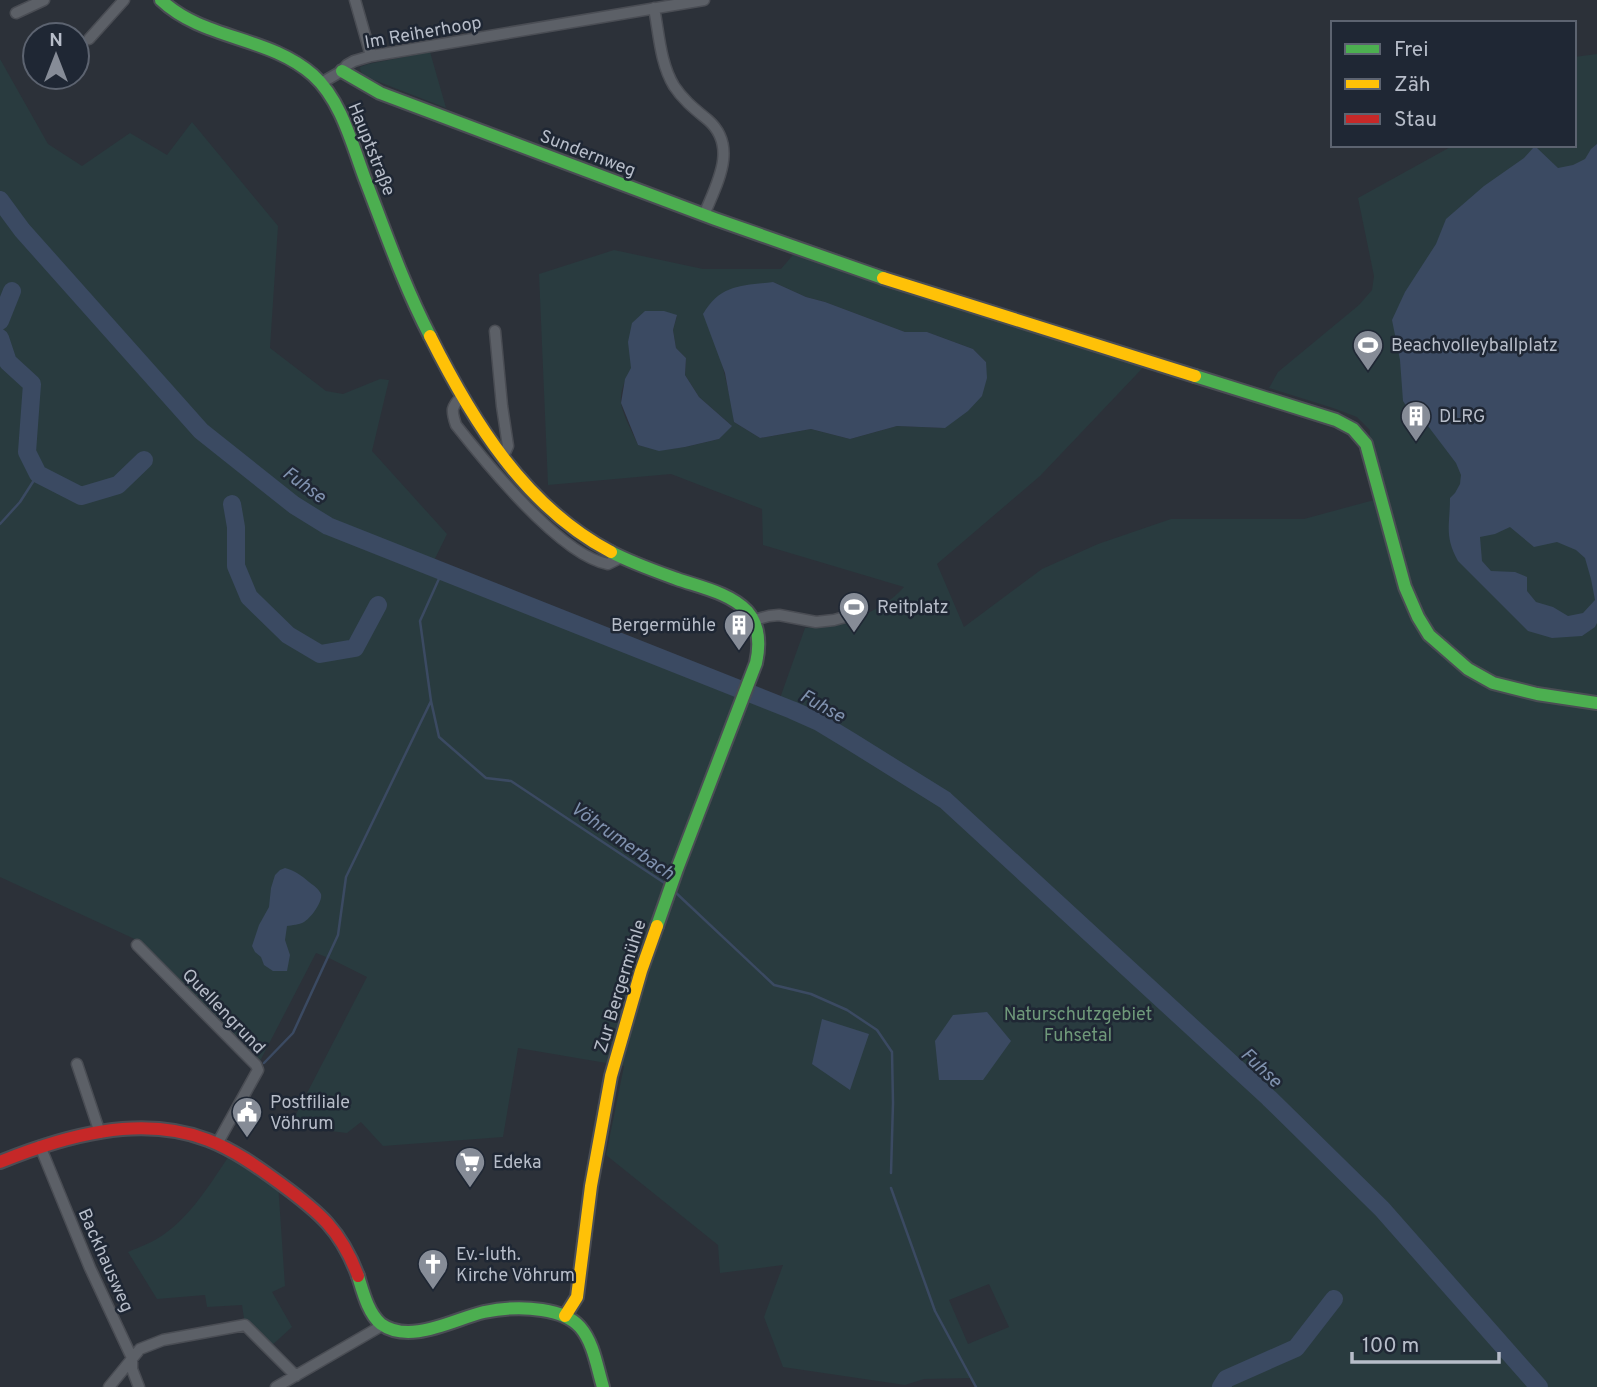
<svg xmlns="http://www.w3.org/2000/svg" width="1597" height="1387" font-family="Overpass,sans-serif">
  <style>
    .green { fill: #293b3f; fill-rule: evenodd }
    .water { fill: #3b4a62; fill-rule: evenodd }
    .lines { fill: none; stroke-linecap: round; stroke-linejoin: round }
    .stream { stroke: #3b4a62; stroke-width: 2.5 }
    .river { stroke: #3b4a62; stroke-width: 18 }
    .street-casing { stroke: #4a4d54; stroke-width: 13 }
    .fast-casing { stroke: #4a4d54; stroke-width: 16 }
    .slow-casing { stroke: #4a4d54; stroke-width: 16 }
    .jam-casing { stroke: #4a4d54; stroke-width: 16 }
    .street { stroke: #5c6067; stroke-width: 10 }
    .fast { stroke: #4caf50; stroke-width: 12 }
    .slow { stroke: #ffc107; stroke-width: 12 }
    .jam { stroke: #c62828; stroke-width: 12 }
    .labels { text-anchor: middle; stroke-width: 5; stroke-linejoin: round; paint-order: stroke }
    .street-label { font-size: 18px; fill: #b7bdc9; stroke: #1f2734 }
    .poi-label { font-size: 18px; fill: #b7bdc9; stroke: #1f2734; text-anchor: start }
    .park-label { font-size: 18px; fill: #6f997a; stroke: #1f2734 }
    .water-label { font-size: 19px; font-style: italic; fill: #8092af; stroke: #1f2734 }
  </style>
  <rect width="100%" height="100%" fill="#2c3139"/>
  <path class="green" d="M430 52 446 108 369 78C364 76 360 73 360 67L368 64Z
    M1597 54V1387H976L970 1378 924 1379 905 1385 783 1367 764 1317 783 1265 720 1273 718 1245 606 1155 624 1066 518 1048 503 1137 383 1146 361 1122 347 1133 290 1126 367 977 331 959 316 953 259 1063 139 941 0 877V59L48 144 82 166 130 133 167 155 192 122 278 226 270 348 326 391 343 394 380 379 389 380 372 451 447 534 429 571 817 725 948 806 952 803 946 797 821 719 779 701 805 628C842 624 879 615 904 587L763 545 762 509 671 474 548 485 539 274 614 250 703 269H781L804 242 941 290 1154 356 1040 476 937 564 964 627 1042 569 1098 544 1171 519H1304L1385 497 1370 441V430L1357 417 1333 408 1269 388 1278 372 1359 305 1372 290 1374 276 1358 198 1454 145H1574V92L1577 91 1574 81V57ZM773 282 806 297 825 302 905 332H927L973 349 986 362 945 428 897 426 850 439 811 429 760 438 734 422 732 406 721 359ZM677 316 673 330 676 348 686 358 685 375 699 397 731 425 719 439 685 447 659 450 638 445C633 433 623 416 621 403 618 373 658 337 677 316ZM989 1284 1009 1327 968 1344 949 1300Z
    M231 1153 278 1183 285 1286 272 1292 292 1327 269 1348 245 1325 242 1305 207 1307 205 1295 157 1299 128 1252C140 1247 153 1242 163 1235 192 1215 212 1181 231 1153Z"/>
  <path class="water" d="M1597 144V623L1595 627 1582 636 1552 638 1528 631 1458 561C1444 536 1450 525 1450 498L1455 493 1460 484 1461 475 1456 463 1434 434 1425 422 1409 410 1403 401 1400 360 1392 320 1405 292 1436 244 1446 219 1484 186 1524 158 1533 148H1537L1558 168 1573 165 1585 159 1591 149ZM1510 527 1534 547 1557 542 1576 550 1585 558 1591 579 1595 600 1583 613 1568 616 1553 607 1536 602 1527 591V577L1515 572 1491 571 1482 561 1480 537 1495 534Z
    M773 282 806 297 825 302 905 332H927L973 349 986 362 987 378 982 396 968 411 945 428 897 426 850 439 811 429 760 438 734 422 725 373 703 314C721 284 741 286 773 282Z
    M645 311H664L677 315 673 330 676 348 686 358 685 375 699 397 732 426 719 439 685 447 659 451 638 445 621 403 625 379 631 368 628 342 632 323Z
    M285 868C294 870 302 876 309 882 313 885 319 889 321 894 323 902 310 919 304 922 299 925 292 925 287 926L285 940 290 955 287 971H273L264 965 261 957 255 952 252 946 259 925 269 907 271 888 275 875 280 870Z
    M987 1012 1011 1041 983 1080H939L935 1041 953 1015Z
    M822 1019 869 1034 850 1090 812 1064Z"/>
  <g class="lines">
    <path class="stream" d="M0 524 20 502 38 474
      M442 572 420 621 431 701 439 737 486 778 511 781 666 884
      M674 891 774 985 811 994 847 1010 877 1030 892 1052 893 1103 891 1173
      M264 1063 293 1033 338 935 346 877 431 701
      M891 1188 935 1311 976 1387"/>
    <path class="river" d="M0 200 22 230 201 431 294 505 328 526 792 710 819 722 852 742 945 800 1269 1098 1382 1209 1539 1387
      M0 321 12 291
      M0 338 8 362 32 384 27 452 38 474 81 496 118 485 144 460
      M232 504 236 527V566L249 597 288 635 320 654 355 648 378 605
      M1221 1387 1226 1379 1296 1348 1334 1299"/>
    <g class="street-casing">
      <path id="street" d="M355 0 371 56
        M654 8C659 33 660 63 674 86 683 100 696 110 708 120 739 147 716 185 704 215
        M16 13 44 0
        M89 39 124 0
        M321 83 342 71 347 65 354 61 371 56 704 0
        M495 331 502 406 508 446 503 457
        M462 396C451 407 451 410 456 425 486 463 561 556 608 564L622 557
        M754 620 769 616 779 615 816 622 834 620 856 614
        M137 945 256 1065 258 1070 217 1144
        M77 1064 100 1133
        M40 1146 90 1268 132 1358V1369L139 1387
        M109 1387 140 1349 163 1340 245 1325 296 1376
        M276 1387 383 1325"/>
    </g>
    <g class="fast-casing">
      <path id="fast" d="M161 0C203 40 269 36 313 75 341 100 352 144 365 179 385 231 404 286 430 336
        M342 71 380 93 715 219 883 278
        M1195 376 1336 420 1353 429 1366 444 1405 587 1418 617 1429 635 1468 669 1493 683 1537 694 1597 703
        M611 552C632 563 655 571 677 579 700 587 730 593 747 611 760 626 760 645 756 663L677 869 657 926
        M358 1276C363 1292 368 1313 381 1324 410 1345 454 1319 484 1312 503 1308 523 1307 542 1310 556 1312 571 1317 580 1327 594 1343 597 1368 603 1387"/>
    </g>
    <g class="slow-casing">
      <path id="slow" d="M883 278 1195 376
        M430 336C472 420 525 507 611 552
        M565 1316 577 1297 591 1186 611 1076 641 971 657 926"/>
    </g>
    <g class="jam-casing">
      <path id="jam" d="M0 1162C64 1136 140 1114 208 1140 234 1150 258 1167 281 1184 319 1212 341 1230 358 1276"/>
    </g>
    <use href="#street" class="street"/>
    <use href="#fast" class="fast"/>
    <use href="#slow" class="slow"/>
    <use href="#jam" class="jam"/>
  </g>
  <defs>
    <g id="stadium-pin" transform="scale(1.575)"><path d="M0 17L-7.5 6A9.5 9.5 0 1 1 7.5 6Z" fill="#868c97" stroke="#1f2734"/><path d="M0-5a6.5 5 0 1 0 0 10a6.5 5 0 1 0 0-10ZM-3.5-1.8h7v3.6h-7Z" fill="#fff"/></g>
    <g id="building-pin" transform="scale(1.575)"><path d="M0 17L-7.5 6A9.5 9.5 0 1 1 7.5 6Z" fill="#868c97" stroke="#1f2734"/><path d="M-4-6H4V6H1V3H-1V6H-4ZM-2.5-4.3h1.7v1.8h-1.7ZM.8-4.3h1.7v1.8H.8ZM-2.5-1h1.7V.8h-1.7ZM.8-1h1.7V.8H.8Z" fill="#fff"/></g>
    <g id="civic-pin" transform="scale(1.575)"><path d="M0 17L-7.5 6A9.5 9.5 0 1 1 7.5 6Z" fill="#868c97" stroke="#1f2734"/><path d="M-.6-6.5H3V-4.5H.6V-3L4-1V1h2V6H-6V1h2V-1L-.6-3ZM-1.2 2.5V6h2.4V2.5Z" fill="#fff"/></g>
    <g id="supermarket-pin" transform="scale(1.575)"><path d="M0 17L-7.5 6A9.5 9.5 0 1 1 7.5 6Z" fill="#868c97" stroke="#1f2734"/><path d="M-6-5.5h2.5l.6 2H6L4.5 2H-2.5L-4.4-4H-6ZM-1.5 3.2a1.3 1.3 0 1 0 .1 0ZM3 3.2a1.3 1.3 0 1 0 .1 0Z" fill="#fff"/></g>
    <g id="church-pin" transform="scale(1.575)"><path d="M0 17L-7.5 6A9.5 9.5 0 1 1 7.5 6Z" fill="#868c97" stroke="#1f2734"/><path d="M-1.2-6h2.4v3.5h3.3v2.4h-3.3V6h-2.4V-.1h-3.3v-2.4h3.3Z" fill="#fff"/></g>
  </defs>
  <g fill-rule="evenodd">
    <use href="#stadium-pin" x="1368" y="345"/>
    <use href="#building-pin" x="1416" y="416"/>
    <use href="#stadium-pin" x="854" y="607"/>
    <use href="#building-pin" x="739" y="625"/>
    <use href="#civic-pin" x="247" y="1112"/>
    <use href="#supermarket-pin" x="470" y="1162"/>
    <use href="#church-pin" x="433" y="1264"/>
  </g>
  <g class="labels">
    <g class="street-label">
      <text transform="translate(423 32) rotate(-10)" y="6">Im Reiherhoop</text>
      <text transform="translate(372 149) rotate(68)" y="6">Hauptstraße</text>
      <text transform="translate(588 153) rotate(21)" y="6">Sundernweg</text>
      <text transform="translate(620 986) rotate(-73)" y="6">Zur Bergermühle</text>
      <text transform="translate(224 1011) rotate(46)" y="6">Quellengrund</text>
      <text transform="translate(106 1260) rotate(66)" y="6">Backhausweg</text>
    </g>
    <g class="poi-label">
      <text x="1391" y="351">Beachvolleyballplatz</text>
      <text x="1439" y="422">DLRG</text>
      <text x="877" y="613">Reitplatz</text>
      <text x="716" y="631" text-anchor="end">Bergermühle</text>
      <text x="270" y="1108">Postfiliale<tspan x="270" dy="21">Vöhrum</tspan></text>
      <text x="493" y="1168">Edeka</text>
      <text x="456" y="1260">Ev.-luth.<tspan x="456" dy="21">Kirche Vöhrum</tspan></text>
    </g>
    <g class="park-label">
      <text x="1078" y="1020">Naturschutzgebiet<tspan x="1078" dy="21">Fuhsetal</tspan></text>
    </g>
    <g class="water-label">
      <text transform="translate(305 484) rotate(36)" y="7">Fuhse</text>
      <text transform="translate(823 705) rotate(29)" y="7">Fuhse</text>
      <text transform="translate(623 840) rotate(35)" y="7">Vöhrumerbach</text>
      <text transform="translate(1262 1067) rotate(43)" y="7">Fuhse</text>
    </g>
  </g>
  <rect x="1331" y="21" width="245" height="126" fill="#1f2734" stroke="#5c6370" stroke-width="2"/>
  <rect x="1345" y="44" width="35" height="10" fill="#4caf50" stroke="#5c6370" stroke-width="2"/>
  <text x="1394" y="56" font-size="21" fill="#b7bdc9">Frei</text>
  <rect x="1345" y="79" width="35" height="10" fill="#ffc107" stroke="#5c6370" stroke-width="2"/>
  <text x="1394" y="91" font-size="21" fill="#b7bdc9">Zäh</text>
  <rect x="1345" y="114" width="35" height="10" fill="#c62828" stroke="#5c6370" stroke-width="2"/>
  <text x="1394" y="126" font-size="21" fill="#b7bdc9">Stau</text>
  <g transform="translate(56 56)"><circle r="33" fill="#1f2734" stroke="#5c6370" stroke-width="2"/>
  <path d="M0-5L12 26L0 18L-12 26Z" fill="#868c97"/>
  <text y="-10" font-size="19" font-weight="bold" text-anchor="middle" fill="#b7bdc9">N</text>
  </g>
  <path d="M1352 1352v10h147v-10" fill="none" stroke="#b7bdc9" stroke-width="3.5"/>
  <text x="1362" y="1352" font-size="21" fill="#b7bdc9" stroke="#1f2734" stroke-width="5" paint-order="stroke">100 m</text>
</svg>
